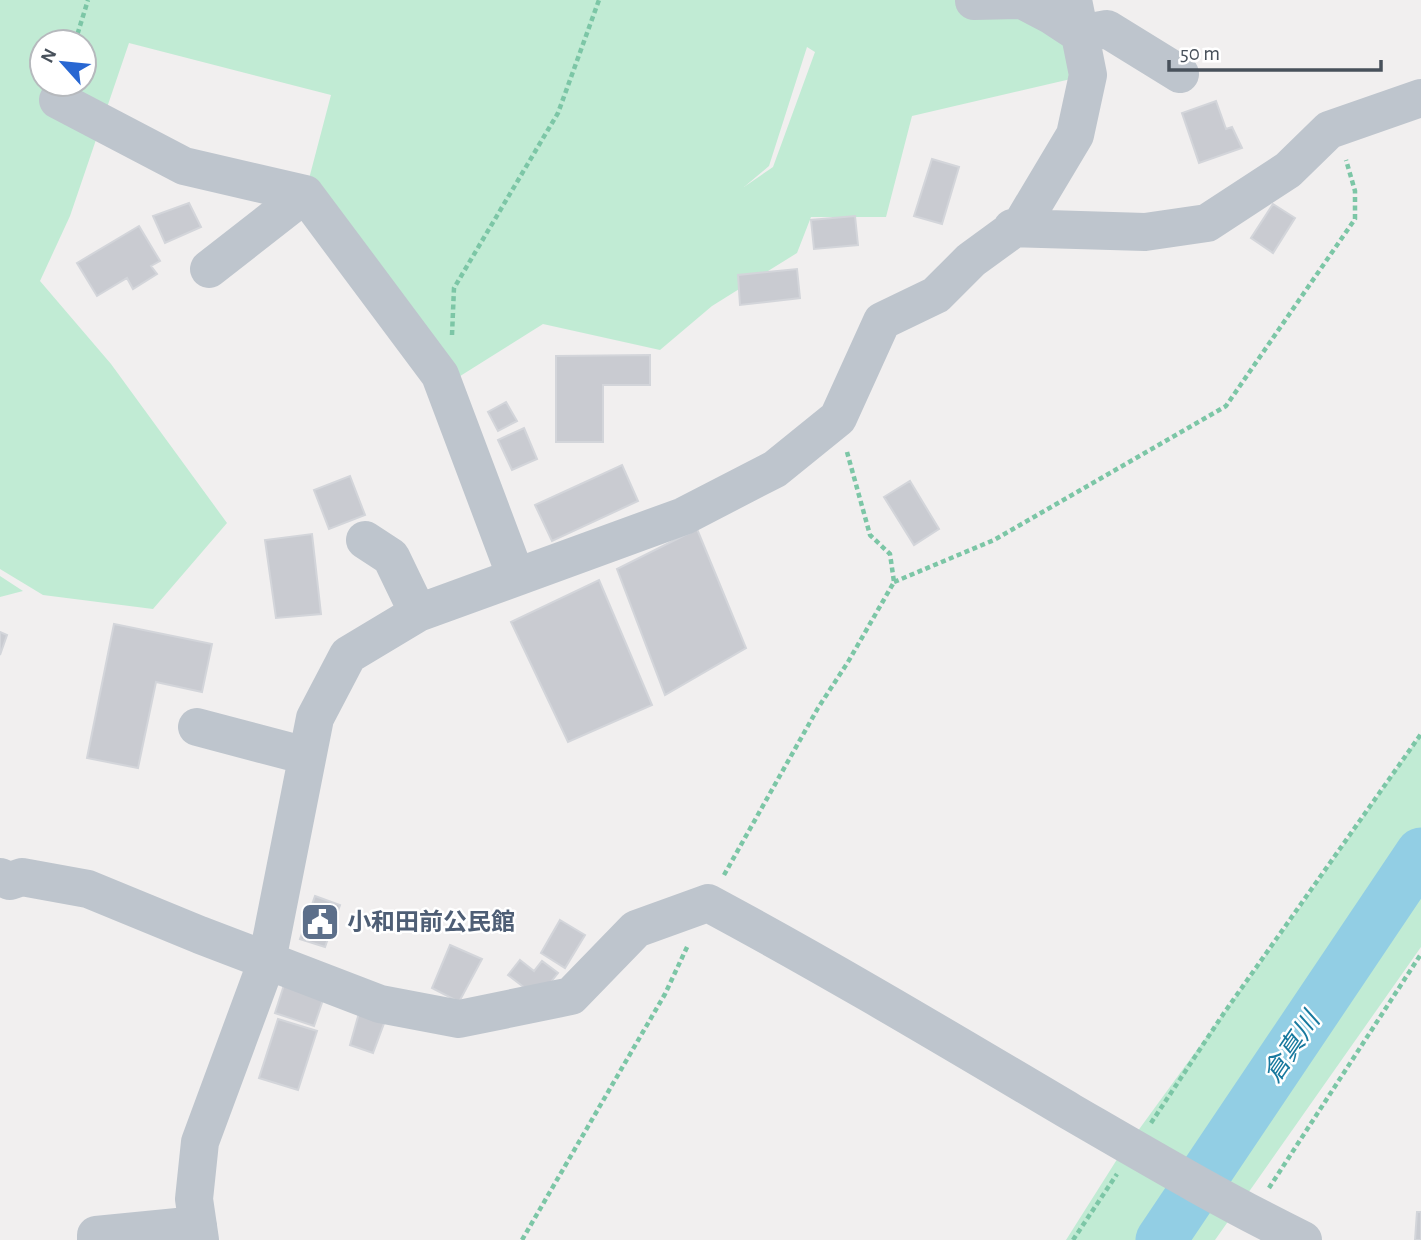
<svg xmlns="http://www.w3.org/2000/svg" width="1421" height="1240" font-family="'Alegreya Sans','Noto Sans JP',sans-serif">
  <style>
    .green { fill: #c1ebd4; fill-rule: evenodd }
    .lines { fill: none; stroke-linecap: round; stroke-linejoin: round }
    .river { stroke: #92cee4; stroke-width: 51 }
    .building { fill: #c9cbd1; stroke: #d3d5da; stroke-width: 2 }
    .path { stroke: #7cc6a6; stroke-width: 4.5; stroke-dasharray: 5 3.5; stroke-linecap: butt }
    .minor { stroke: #bec5cd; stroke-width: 38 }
    .labels { text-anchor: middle; stroke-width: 5; stroke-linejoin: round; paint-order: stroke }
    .service-label { font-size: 24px; font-weight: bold; fill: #4e5e75; stroke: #fff; text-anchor: start }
    .water-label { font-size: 26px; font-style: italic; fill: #18799e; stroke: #fff }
  </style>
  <rect width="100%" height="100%" fill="#f1efef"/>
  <path class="green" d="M0 0H1073L1088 75 912 116 886 217H811L797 253 712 306 660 350 543 324 457 378 305 194 331 95 129 43 70 216 40 281 111 364 227 523 153 609 43 595 0 569ZM42 42H84V84H42ZM807 47 815 52 773 167 744 187 769 166Z
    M0 576 23 591 0 597Z
    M1421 734V947L1215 1240H1066L1116 1161 1290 922Z"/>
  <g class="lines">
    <path class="river" d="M1161 1240 1421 853"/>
  </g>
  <path class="building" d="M1216 101 1226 129 1232 127 1242 148 1199 163 1182 113Z
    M932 159 959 167 942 224 914 216Z
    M189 203 201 227 165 243 153 216Z
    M1273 204 1295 218 1273 253 1251 238Z
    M855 216 858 245 814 249 811 220Z
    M139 226 160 261 151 266 157 274 133 289 127 278 97 296 77 263Z
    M797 269 800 298 740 305 738 275Z
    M650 355V385H603V442H556V356Z
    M506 402 517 421 498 431 488 412Z
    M524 428 537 459 512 470 498 440Z
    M622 465 638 501 552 541 535 505Z
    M350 476 365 515 329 529 314 490Z
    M910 481 939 529 914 545 884 497Z
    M697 529 746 648 665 695 617 569Z
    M312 534 321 614 276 618 265 540Z
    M599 580 652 705 568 742 511 622Z
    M114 624 212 644 202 692 156 682 138 768 87 758Z
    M0 632 7 635 0 655Z
    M315 896 340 905 325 947 300 939Z
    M560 920 585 935 565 968 541 953Z
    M450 945 482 959 459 1002 432 988Z
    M520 960 534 971 542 961 558 973 538 998 508 975Z
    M284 985 324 997 314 1026 275 1013Z
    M359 1013 386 1018 373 1053 350 1045Z
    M278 1019 317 1031 298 1090 259 1078Z
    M1417 1212H1421V1240H1415Z"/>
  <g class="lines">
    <path class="path" d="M75 42 88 0
      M452 335 454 288 558 113 599 0
      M894 582 994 540 1226 406 1355 219V191L1346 160
      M724 875 818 708 848 662 894 582 890 554 870 535 847 452
      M1151 1123 1224 1013 1421 734
      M1269 1188 1421 954
      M522 1240 665 994 688 945
      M1073 1240 1117 1174"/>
    <path class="minor" d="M974 1 1022 0 1051 15 1080 34 1107 29 1180 74
      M58 100 184 166 305 194 440 375 516 577
      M1012 228 1145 232 1207 223 1288 170 1329 130 1421 98
      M209 269 305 194
      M365 540 391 557 418 613
      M197 727 307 756
      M0 877 10 881 22 877 88 889 200 935 380 1004 459 1019 571 996 636 929 708 903C831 969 951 1041 1071 1112 1147 1156 1223 1201 1303 1240
      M96 1240V1235L198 1225
      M200 1240 194 1199 200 1142 267 961 315 718 348 655 418 613 684 516 775 469 838 418 882 321 936 295 971 260 1023 222 1075 135 1088 75 1073 0"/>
  </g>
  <defs>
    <g id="civic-square" transform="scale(2.0125)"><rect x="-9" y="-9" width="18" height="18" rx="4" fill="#5c6f8a" stroke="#fff"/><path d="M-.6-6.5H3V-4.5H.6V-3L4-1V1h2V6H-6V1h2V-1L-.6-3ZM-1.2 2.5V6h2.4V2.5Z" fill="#fff"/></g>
  </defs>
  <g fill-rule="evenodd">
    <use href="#civic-square" x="320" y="922"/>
  </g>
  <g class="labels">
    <g class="service-label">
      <text x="347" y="930">小和田前公民館</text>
    </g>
    <g class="water-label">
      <text transform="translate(1291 1047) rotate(-56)" y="9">倉真川</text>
    </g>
  </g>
  <g transform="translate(63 63) rotate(297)"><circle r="33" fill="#ffffff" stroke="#b6b9bd" stroke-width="2"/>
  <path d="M0-5L12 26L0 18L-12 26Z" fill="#2867d2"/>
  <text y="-10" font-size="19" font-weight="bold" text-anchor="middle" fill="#48515b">N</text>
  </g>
  <path d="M1169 60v10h212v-10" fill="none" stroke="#48515b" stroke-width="3.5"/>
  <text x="1180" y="60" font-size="21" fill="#48515b" stroke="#ffffff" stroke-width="5" paint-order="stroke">50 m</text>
</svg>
